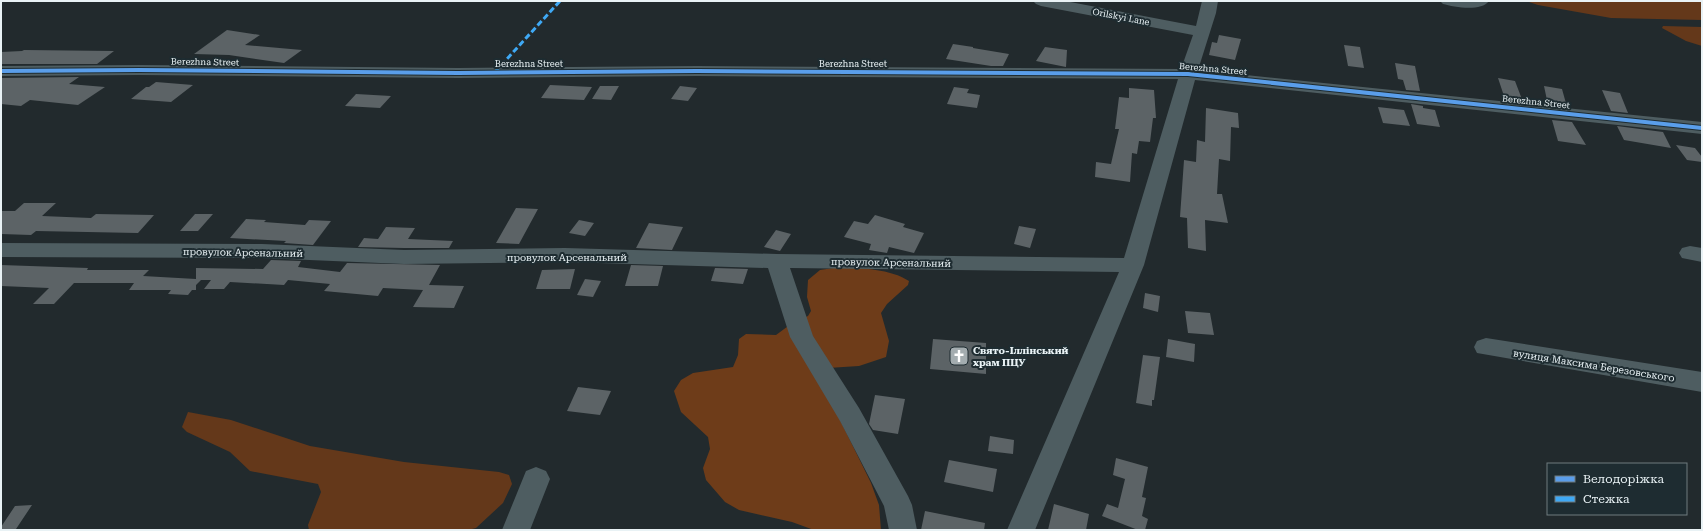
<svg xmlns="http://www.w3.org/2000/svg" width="1703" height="531" font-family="'Roboto Serif',serif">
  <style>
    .green { fill: #64381a }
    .forest { fill: #6e3c19 }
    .building { fill: #5c6366 }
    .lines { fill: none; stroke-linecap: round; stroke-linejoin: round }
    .minor { fill: #4e5d61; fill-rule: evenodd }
    .quiet { stroke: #3fa9f5; stroke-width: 3; stroke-dasharray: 6 3; stroke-linecap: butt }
    .cycleway-casing { stroke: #1e2c31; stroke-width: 6 }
    .cycleway { stroke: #5a9eea; stroke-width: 4 }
    .labels { text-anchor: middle; stroke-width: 4; stroke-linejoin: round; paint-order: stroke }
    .far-street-label { font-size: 9px; fill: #e9f2f5; stroke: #1e2c31 }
    .street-label { font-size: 10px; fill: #e9f2f5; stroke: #1e2c31 }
    .poi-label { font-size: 10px; font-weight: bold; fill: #e9f2f5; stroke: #1e2c31; text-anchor: start }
  </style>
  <rect width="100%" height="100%" fill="#222a2d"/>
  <path class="green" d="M1526 1H1702V20L1611 18 1538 5Z
    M1663 26 1702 27V46L1686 41 1662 28Z
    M188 412 231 420 310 446 404 462 499 472 509 475 512 484 503 503 476 528 468 530H309L308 525 321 492 318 484 250 471 230 452 187 432 182 427Z"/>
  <path class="forest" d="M840 267C861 268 891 269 909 281L908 285 887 304 881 313 889 341 886 357 859 366 828 368 818 375 871 483 879 505 881 530H814L792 522 739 510 725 502 706 480 703 468 710 449 708 437 681 412 674 391 681 380 693 373 733 367 738 355 739 339 746 334 776 335 791 324 808 316 811 311 807 297 808 280 820 270Z"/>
  <path class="building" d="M227 30 260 35 245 45 302 50 284 63 229 55 194 54Z
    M1219 35 1241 39 1235 60 1209 55 1212 42 1217 43Z
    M953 44 973 47V48L1009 54 1003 66H991L946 59Z
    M1344 45 1360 47 1364 68 1348 66Z
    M1045 47 1067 50 1066 67 1036 61Z
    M24 50 114 51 97 64H1V52L22 51Z
    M1395 63 1415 66 1420 91 1406 90 1403 80 1398 79Z
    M79 77 69 84 105 87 78 105 30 100 21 106 1 104V78Z
    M1498 78 1515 81 1523 102 1505 99Z
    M156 82 193 85 171 102 131 99 146 87H149Z
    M550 85 592 87 584 100 541 98Z
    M600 86H619L611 100 592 99Z
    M680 86 697 88 688 101 671 99Z
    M1544 86 1562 89 1567 107 1548 105Z
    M954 87 969 89 967 93 980 95 977 108 947 104Z
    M1129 88 1154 90 1156 118H1153L1150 142 1139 141 1137 154 1132 153 1130 182 1095 177 1096 162 1111 164 1119 129H1115L1119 97 1129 98Z
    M1602 90 1620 93 1628 113 1611 111Z
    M356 94 391 96 380 108 345 106Z
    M1411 104 1423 106V108L1435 110 1440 127 1417 124Z
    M1378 107 1404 110 1410 126 1383 123Z
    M1206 108 1238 113 1239 128 1231 127 1230 161 1219 159 1217 194H1222L1228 223 1205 220 1206 251 1188 248 1187 218 1180 217 1184 160 1196 162 1197 140 1205 142Z
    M1552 120 1572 122 1586 145 1558 141Z
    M1617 126 1663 132 1671 148 1624 140Z
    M1676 145 1695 148 1702 157V162L1687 160Z
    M24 203H56L42 216 91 218 96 214 154 215 138 233 36 231 31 235 1 234V211H15Z
    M516 208 538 209 519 244 496 243Z
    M195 214H213L198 231H180Z
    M875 215 905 224 903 227 924 233 914 253 889 247 887 253 869 250 871 244 844 237 854 221 868 224Z
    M246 219 266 220 264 222 305 225 309 220 331 221 313 245 284 243 286 241 230 238Z
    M579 220 594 223 585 236 569 233Z
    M649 223 683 227 672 250 636 248Z
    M1019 226 1036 229 1030 248 1014 244Z
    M386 227 415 228 408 239 453 241 449 248H404L358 247 364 238 378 239Z
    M776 230 791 234 780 251 764 247Z
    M271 260 301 261 298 267 340 272 347 263 440 265 429 285 464 286 454 308 413 307 423 290 383 288 378 296 324 291 330 284 288 280 284 285 230 282 224 289H204L211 280H201L196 285V290H192L188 295 168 294 171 290H129L134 283H74L54 304H33L49 288 1 286V265L88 268 87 270H149L143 276 196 279V268L263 269Z
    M631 265 663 266 658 286H625Z
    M715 268 748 269 743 284 711 281Z
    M575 269 570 289H536L542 270Z
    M585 279 601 281 593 297 577 295Z
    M1145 293 1160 296 1158 312 1143 308Z
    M1185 311 1210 313 1214 335 1188 333Z
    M933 339 986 343V374L930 369Z
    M1168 339 1195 344 1194 362 1166 357Z
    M1143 355 1160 357 1154 400H1152V406L1136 403Z
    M578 387 611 391 600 415 567 411Z
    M875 395 905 399 898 434 873 430 869 424Z
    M990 436 1014 440 1013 454 988 451Z
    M1116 458 1148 467 1142 497 1146 498 1142 516 1148 519 1145 530H1138L1102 516 1107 504 1118 508 1125 479 1113 475Z
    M949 460 997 469 993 492 944 482Z
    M1054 504 1089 514 1086 530H1048Z
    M32 505 16 529 1 530V527L15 506Z
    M925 511 985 523 984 530H921Z"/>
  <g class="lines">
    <path class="minor" d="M1033 1H1065L1196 26 1202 1H1218L1216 13 1198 70 1702 122V134L1195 80 1144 265 1035 530H1007L1119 272 790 268 813 336 859 408 908 496 912 505 917 530H889L884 506 840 421 790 337 768 268 565 262 404 264 262 258 1 257V243L262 244 404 250 565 248 777 254 1124 258 1178 79 697 76 458 78 139 75 1 76V66L139 65 458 68 697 66 1181 69 1193 35 1041 6 1036 4Z
      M1440 1H1489C1481 12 1454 7 1443 4Z
      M1690 246 1702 248V262L1682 258 1679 253 1682 248Z
      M1486 338 1702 372V392L1477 353 1474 347 1477 341Z
      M536 467 546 471 550 479 530 530H502L526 471Z"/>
    <path class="quiet" d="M495 72 560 1"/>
    <g class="cycleway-casing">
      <path id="cycleway" d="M1 71 139 70 458 73 697 71 1188 74 1702 128"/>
    </g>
    <use href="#cycleway" class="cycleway"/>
  </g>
  <defs>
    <g id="church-square" transform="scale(1)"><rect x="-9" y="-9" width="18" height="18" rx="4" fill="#a3acaf" stroke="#1e2c31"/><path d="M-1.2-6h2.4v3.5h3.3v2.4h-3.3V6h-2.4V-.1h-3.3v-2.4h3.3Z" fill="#fff"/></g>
  </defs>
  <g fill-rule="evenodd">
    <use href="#church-square" x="959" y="356"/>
  </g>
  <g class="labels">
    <g class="far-street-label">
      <text transform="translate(1121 17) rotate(11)" y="3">Orilskyi Lane</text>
      <text transform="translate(205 62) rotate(1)" y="3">Berezhna Street</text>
      <text x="529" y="67">Berezhna Street</text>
      <text x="853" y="67">Berezhna Street</text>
      <text transform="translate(1213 69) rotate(5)" y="3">Berezhna Street</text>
      <text transform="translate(1536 102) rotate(6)" y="3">Berezhna Street</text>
    </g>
    <g class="street-label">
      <text transform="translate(243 252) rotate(1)" y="4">провулок Арсенальний</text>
      <text x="567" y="261">провулок Арсенальний</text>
      <text transform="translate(891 262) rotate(1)" y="4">провулок Арсенальний</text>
      <text transform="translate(1594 365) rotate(9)" y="4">вулиця Максима Березовського</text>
    </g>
    <g class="poi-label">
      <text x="973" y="354">Свято-Іллінський<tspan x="973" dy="12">храм ПЦУ</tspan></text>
    </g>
  </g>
  <rect width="1703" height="531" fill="none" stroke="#e9f2f5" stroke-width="4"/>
  <rect x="1547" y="463" width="140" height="52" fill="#1e2c31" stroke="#6f7b7f"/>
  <rect x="1555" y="476" width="20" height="6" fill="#5a9eea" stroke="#6f7b7f"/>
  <text x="1583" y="483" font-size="12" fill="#e9f2f5">Велодоріжка</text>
  <rect x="1555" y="496" width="20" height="6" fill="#3fa9f5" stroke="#6f7b7f"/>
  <text x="1583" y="503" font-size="12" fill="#e9f2f5">Стежка</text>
</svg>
